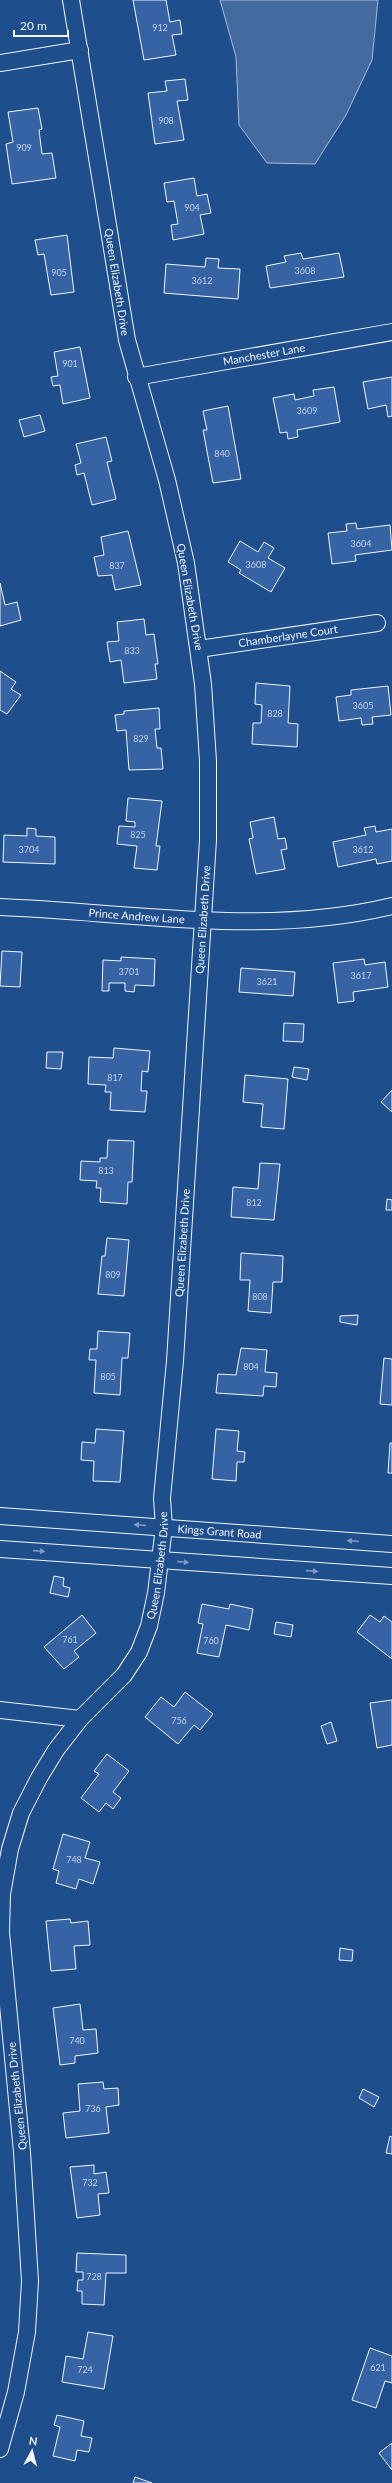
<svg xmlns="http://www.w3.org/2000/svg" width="392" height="2483" font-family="Lato,sans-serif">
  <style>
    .water { fill: #446ba0; stroke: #a8bbd7 }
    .building { fill: #3563a3; stroke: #f2f6ff }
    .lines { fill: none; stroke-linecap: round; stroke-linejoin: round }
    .street-casing { stroke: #f2f6ff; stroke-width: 18 }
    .street { stroke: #1f4e8c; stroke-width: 16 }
    .oneway { fill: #7e9ac0 }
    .labels { text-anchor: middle; stroke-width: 3; stroke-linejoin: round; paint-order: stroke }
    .number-label { font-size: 9px; fill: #c3d1e8 }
    .street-label { font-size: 11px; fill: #f2f6ff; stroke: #1f4e8c }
  </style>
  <rect width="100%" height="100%" fill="#1f4e8c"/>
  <path class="water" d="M220 0H378L372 60 346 115 315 164 267 163 239 125 236 57Z"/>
  <path class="building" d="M133 0H166L170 22 180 20 182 34 172 35 176 55 144 60Z
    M185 79 188 100 177 101 184 140 155 144 148 93 167 91 165 81Z
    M38 108 42 129 39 130 42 154 52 153 56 178 12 184 6 144 13 142 8 112Z
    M194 178 197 196 207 194 211 213 200 215 204 234 173 240 171 225 178 224 174 201 167 202 164 183Z
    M67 235 74 292 51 295 44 254 38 255 35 240Z
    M301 253 303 259 339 253 344 277 270 288 266 266 286 262 284 256Z
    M206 258 219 259 218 268 240 269 238 299 164 293 166 264 205 267Z
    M80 347 90 398 63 404 60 385 53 386 51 377 58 376 54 352Z
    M392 377V416L388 417 386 405 368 409 363 382Z
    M334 387 340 422 297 430 298 437 288 439 287 432 280 433 273 398 294 394 295 400 314 396 313 390Z
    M228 406 241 479 213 483 203 430H207L203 411Z
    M40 415 45 431 24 437 19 420Z
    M106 437 112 461 107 462 116 499 92 505 84 473 77 475 75 465 81 463 76 444Z
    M356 523 357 529 390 525 392 550 355 555 356 561 332 564 328 533 347 531 346 524Z
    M128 531 141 585 115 590 112 575 98 576 94 557 104 555 101 537Z
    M240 541 258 552 264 542 274 548 268 558 285 568 271 592 239 573 241 570 228 562Z
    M0 583 5 605 17 602 21 620 0 626Z
    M144 619 146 635 154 634 158 664H155L157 679 124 683 121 660 110 662 107 642 119 641 117 622Z
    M0 671 16 682 11 689 21 695 7 714 0 710Z
    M256 683 290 686 288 723 298 724 297 747 252 744 253 723H261L262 705 255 704Z
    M388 686 391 715 372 717 373 724 362 725 361 718 339 721 336 697 351 695V690Z
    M159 708 160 729H155L157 748H161L163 769 129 770 126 730 117 731 115 715 124 714V711Z
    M128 798 162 801 156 846H160L157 870 134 868 137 846 117 844 119 826 135 827V822L126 821Z
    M274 817 278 839 285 838 287 849 281 850 285 869 256 874 249 839 253 838 250 822Z
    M375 826 376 832 392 829V861L377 864 376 859 338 867 333 842 366 835 364 828Z
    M27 828 36 829V836L55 837V864L3 862 4 835 27 836Z
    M2 951 22 952 20 987 0 986Z
    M121 957 155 959 154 986 135 985 134 992 125 991V983H109V991H102L103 960 121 961Z
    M364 959 365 965 385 962 388 987 353 992 354 1001 338 1003 333 963Z
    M241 968 295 972 293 996 239 992Z
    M284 1023 304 1024 303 1042 283 1041Z
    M114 1048 150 1051 148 1072 142 1071 141 1091H147L145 1112 110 1110 111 1092H105L106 1085 88 1084 89 1057 113 1058Z
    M47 1052H63L61 1069 46 1068Z
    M294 1067 309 1069 307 1080 292 1077Z
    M245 1075 288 1079 284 1129 261 1127 263 1104 243 1102Z
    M392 1090V1112L381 1102Z
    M108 1140 134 1141 132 1182H128L127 1204 100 1202 101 1188H96L97 1181 80 1180 81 1161 100 1162V1158H107Z
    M260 1163 280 1164 274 1220 231 1217 233 1187 258 1189Z
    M387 1199 392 1200V1210H386Z
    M107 1238 129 1240 124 1296 98 1294 102 1256H105Z
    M241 1253 283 1256 282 1282H273L271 1313 248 1311 250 1280H240Z
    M358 1315 357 1325 340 1322V1316Z
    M98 1331 130 1333 128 1358H122L120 1395 94 1393 96 1360H89L90 1349H97Z
    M241 1348 267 1350 265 1372 277 1373 276 1387 264 1386 263 1396 216 1393 218 1374 236 1375Z
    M384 1358 392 1359V1405L380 1404Z
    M96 1429 124 1431 120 1482 93 1481 94 1461 81 1460 82 1442 95 1443Z
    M216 1429 239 1431 237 1451 245 1452 244 1462H237L236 1481 212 1479Z
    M390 1443H392V1473H388Z
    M54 1576 64 1578 63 1586 70 1588 68 1597 50 1593Z
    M202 1604 229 1609 230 1604 253 1609 249 1630 226 1625 219 1657 197 1653 203 1624 198 1623Z
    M82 1615 96 1633 74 1651 79 1657 64 1669 44 1647Z
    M370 1615 380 1622 384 1616 392 1622V1659L357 1632Z
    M276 1622 293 1625 291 1637 274 1634Z
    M185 1692 213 1714 200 1730 194 1725 178 1744 145 1717 161 1697 174 1707Z
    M392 1700V1745L377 1748 370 1703Z
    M331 1722 337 1741 327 1744 321 1726Z
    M107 1754 129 1771 113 1792 121 1798 113 1809 106 1803 99 1812 81 1798 99 1774 94 1771Z
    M63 1834 90 1842 85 1858 100 1862 93 1884 79 1879 76 1889 56 1883 59 1871 53 1869Z
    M70 1919 71 1923 88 1921 90 1945 74 1946 76 1969 51 1971 46 1921Z
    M340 1948 353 1950 352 1961 339 1960Z
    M80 2004 83 2030 96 2029 98 2053 75 2056V2063L60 2065 53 2008Z
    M103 2082 104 2089 118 2088 119 2105 106 2107 109 2133 66 2138 63 2113 80 2111 78 2084Z
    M363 2089 379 2097 374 2107 359 2098Z
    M390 2136 392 2137V2154L386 2153Z
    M94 2165V2174L106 2172 109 2193 98 2194 100 2215 77 2218 70 2167Z
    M77 2253 126 2255V2273H106L104 2305 82 2304V2291H77L78 2280H83V2272H76Z
    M88 2332 113 2336 104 2389 62 2382 66 2356 83 2359Z
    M370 2348 392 2356V2383L385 2381 376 2408 352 2400Z
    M57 2415 84 2421 81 2436 92 2438 89 2452 77 2450 75 2461 53 2456 60 2427 54 2425Z
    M392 2443V2470L379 2453Z
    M135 2477 152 2483H133Z"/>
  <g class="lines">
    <g class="street-casing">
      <g id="street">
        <path d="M0 63 80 50"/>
        <path id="s1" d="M136 377 392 332"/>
        <path id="s2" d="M199 649 377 623"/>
        <path id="s3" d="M0 907C130 912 264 937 392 906"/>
        <path id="s4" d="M0 1516 392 1544"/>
        <path d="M0 1549 392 1576"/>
        <path d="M0 1710 80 1719"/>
        <path id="s5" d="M0 2449 16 2392 27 2332 30 2281 22 2152 1 1932 2 1894 10 1849 21 1813 39 1778 56 1750 80 1719 124 1675 139 1652 149 1626 156 1593 164 1527 162 1498 175 1361 208 840V761L203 684 186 563 167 480 127 340 71 0"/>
      </g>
    </g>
    <use href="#street" class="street"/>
  </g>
  <defs><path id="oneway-solid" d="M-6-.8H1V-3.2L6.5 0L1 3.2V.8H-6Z"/></defs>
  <g class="oneway">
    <use href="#oneway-solid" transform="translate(140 1525) rotate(-176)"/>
    <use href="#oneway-solid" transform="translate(353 1541) rotate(-176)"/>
    <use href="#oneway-solid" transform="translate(39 1551) rotate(4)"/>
    <use href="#oneway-solid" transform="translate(183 1562) rotate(4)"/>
    <use href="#oneway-solid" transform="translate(312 1571) rotate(4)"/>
  </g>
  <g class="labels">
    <g class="number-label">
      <text x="160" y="31">912</text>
      <text x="166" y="124">908</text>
      <text x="24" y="151">909</text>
      <text x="192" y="211">904</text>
      <text x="305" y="274">3608</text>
      <text x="59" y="276">905</text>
      <text x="202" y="284">3612</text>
      <text x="70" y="367">901</text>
      <text x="307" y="414">3609</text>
      <text x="222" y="457">840</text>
      <text x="361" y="547">3604</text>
      <text x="256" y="568">3608</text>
      <text x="117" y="569">837</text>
      <text x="132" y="654">833</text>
      <text x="363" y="709">3605</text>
      <text x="275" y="717">828</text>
      <text x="141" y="742">829</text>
      <text x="138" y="838">825</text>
      <text x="29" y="853">3704</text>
      <text x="363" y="853">3612</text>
      <text x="129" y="975">3701</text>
      <text x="361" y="979">3617</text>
      <text x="267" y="985">3621</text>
      <text x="115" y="1081">817</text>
      <text x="106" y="1174">813</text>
      <text x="254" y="1206">812</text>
      <text x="113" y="1278">809</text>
      <text x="260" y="1300">808</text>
      <text x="251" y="1370">804</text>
      <text x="108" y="1380">805</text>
      <text x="70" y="1643">761</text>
      <text x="211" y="1644">760</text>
      <text x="179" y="1724">756</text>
      <text x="74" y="1863">748</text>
      <text x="77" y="2044">740</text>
      <text x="93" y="2112">736</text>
      <text x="90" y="2186">732</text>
      <text x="94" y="2280">728</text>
      <text x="378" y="2371">621</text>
      <text x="85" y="2373">724</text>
    </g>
    <g class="street-label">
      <text transform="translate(117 282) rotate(81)" y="4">Queen Elizabeth Drive</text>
      <text dy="4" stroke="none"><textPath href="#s1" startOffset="130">Manchester Lane</textPath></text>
      <text transform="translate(190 597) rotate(80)" y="4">Queen Elizabeth Drive</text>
      <text dy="4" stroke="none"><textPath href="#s2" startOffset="90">Chamberlayne Court</textPath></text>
      <text dy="4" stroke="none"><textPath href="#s3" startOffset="137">Prince Andrew Lane</textPath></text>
      <text dy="4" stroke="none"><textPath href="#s5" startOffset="1581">Queen Elizabeth Drive</textPath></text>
      <text dy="4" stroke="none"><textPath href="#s5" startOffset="1257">Queen Elizabeth Drive</textPath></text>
      <text dy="4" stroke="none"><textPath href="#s4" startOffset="220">Kings Grant Road</textPath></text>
      <text dy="4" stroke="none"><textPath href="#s5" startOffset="933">Queen Elizabeth Drive</textPath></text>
      <text transform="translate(17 2096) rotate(-96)" y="4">Queen Elizabeth Drive</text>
    </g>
  </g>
  <g transform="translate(32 2451) rotate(7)" stroke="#1f4e8c" stroke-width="3" paint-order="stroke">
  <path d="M0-3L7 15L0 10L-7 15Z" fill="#f2f6ff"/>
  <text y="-6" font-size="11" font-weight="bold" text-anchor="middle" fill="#f2f6ff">N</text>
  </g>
  <path d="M14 30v6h54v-6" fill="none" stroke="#f2f6ff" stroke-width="2"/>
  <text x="20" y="30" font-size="12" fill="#f2f6ff" stroke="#1f4e8c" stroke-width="3" paint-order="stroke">20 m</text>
</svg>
